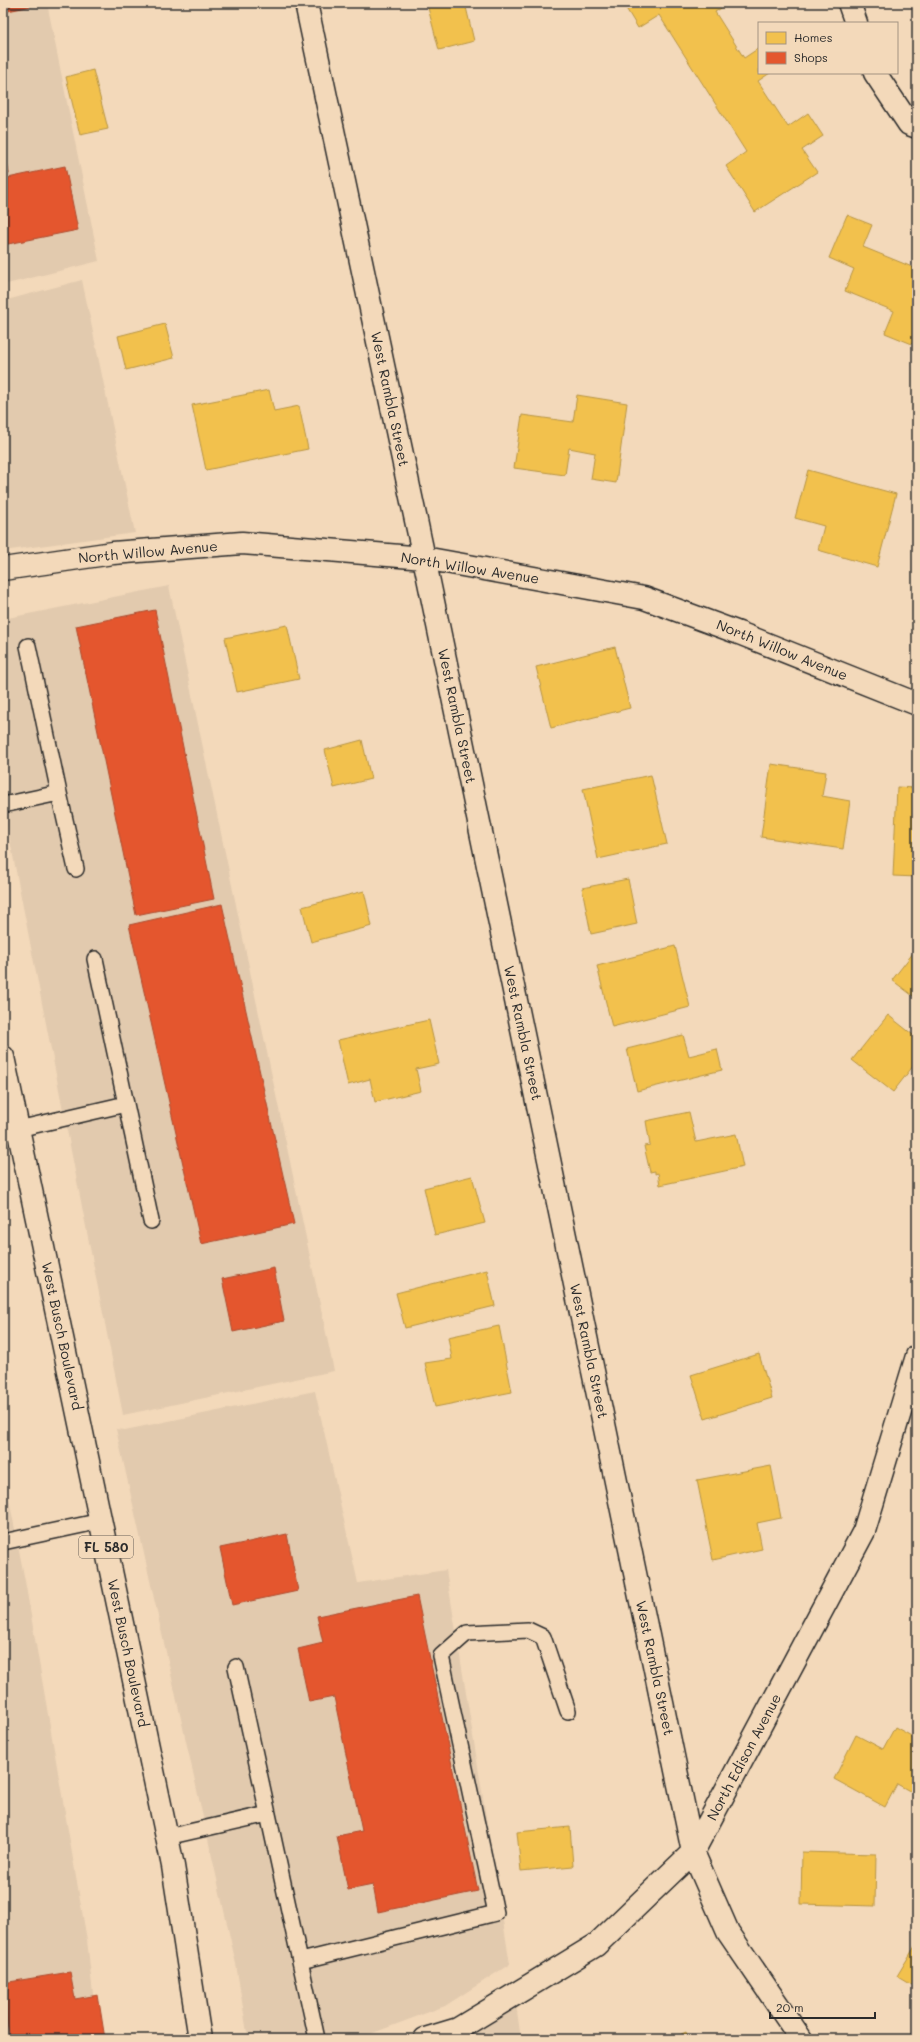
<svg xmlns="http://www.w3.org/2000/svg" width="920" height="2042" font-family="Mali,sans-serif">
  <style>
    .built { fill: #e2caae }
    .homes { fill: #f2c14e; stroke: #b69444 }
    .shops { fill: #e4572e; stroke: #ac4a2d }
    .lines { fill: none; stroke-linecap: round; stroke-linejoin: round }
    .service-casing { stroke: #2b2b2b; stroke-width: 18 }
    .minor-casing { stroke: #2b2b2b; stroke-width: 25 }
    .primary-casing { stroke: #2b2b2b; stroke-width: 25 }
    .service { stroke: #f3d9ba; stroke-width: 15 }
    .minor { stroke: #f3d9ba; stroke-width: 22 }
    .primary { stroke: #f3d9ba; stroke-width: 22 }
    .labels { text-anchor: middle; stroke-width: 4; stroke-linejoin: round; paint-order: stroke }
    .shield { fill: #f3d9ba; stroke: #675f56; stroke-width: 1 }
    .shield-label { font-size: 13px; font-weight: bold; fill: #2b2b2b }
    .street-label { font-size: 14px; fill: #2b2b2b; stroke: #f3d9ba }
  </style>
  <rect width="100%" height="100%" fill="#f3d9ba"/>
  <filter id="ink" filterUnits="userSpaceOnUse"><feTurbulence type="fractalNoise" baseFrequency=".025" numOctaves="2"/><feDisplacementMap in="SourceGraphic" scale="8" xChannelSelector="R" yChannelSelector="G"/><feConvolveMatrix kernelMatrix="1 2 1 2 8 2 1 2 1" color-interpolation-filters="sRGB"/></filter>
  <g filter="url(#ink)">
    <path class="built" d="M3 3H47L99 261 3 285Z
      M82 280 135 533 3 551V301Z
      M169 586 334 1371 123 1415 3 805V619Z
      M315 1391 358 1583 446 1570 510 1964 445 2006 357 2039H248L236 1964 116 1429 125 1430Z
      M3 1468 25 1581 87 1940 98 2039H3Z
      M516 2004 521 2039H462Z"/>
    <path class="homes" d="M465 3 474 41 439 50 427 4Z
      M627 3H729L715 12 744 58 759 48V73H770L758 81 788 127 808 113 823 136 802 150 817 172 755 212 726 166 746 152 659 15 638 28 624 5Z
      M93 70 108 129 80 135 66 77Z
      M847 215 872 225 863 247 917 269V346L885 333 894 311 845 291 854 269 829 258Z
      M165 324 174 358 126 370 118 336Z
      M269 390 274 411 299 406 308 449 206 470 192 405Z
      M577 395 627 403 616 483 591 479 595 453 569 448 565 475 514 468 522 415 573 422Z
      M808 470 896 494 877 567 818 550 824 526 795 518Z
      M287 625 299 679 237 692 225 638Z
      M615 647 630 708 551 728 536 667Z
      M362 740 371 779 334 788 325 750Z
      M771 764 826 772 822 796 850 801 843 849 761 837Z
      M651 775 667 844 598 859 583 789Z
      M897 787 917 788V877L893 876Z
      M628 879 637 924 591 934 582 888Z
      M364 891 372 926 311 942 302 907Z
      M675 946 690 1007 612 1027 597 966Z
      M917 948V999L892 980Z
      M888 1015 917 1038V1061L893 1092 852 1060Z
      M429 1020 439 1064 416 1069 421 1091 375 1102 370 1079 348 1085 338 1040Z
      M683 1035 689 1056 717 1049 722 1070 637 1091 627 1049Z
      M689 1112 696 1142 736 1134 743 1167 660 1185 658 1173 655 1174V1171L650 1172 644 1146 650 1145 646 1121Z
      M472 1176 485 1223 435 1235 424 1188Z
      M487 1270 495 1306 405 1328 396 1293Z
      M499 1326 512 1392 435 1407 425 1363 452 1359 448 1337Z
      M759 1354 772 1398 705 1419 691 1375Z
      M771 1466 781 1518 757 1523 762 1549 713 1560 697 1480Z
      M895 1727 917 1739V1795L897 1784 885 1807 834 1779 856 1735 883 1749Z
      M570 1827 573 1866 521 1871 517 1832Z
      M802 1852 876 1854 875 1906 801 1904Z
      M917 1943V1988L897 1976Z
      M686 2032 689 2039H671Z"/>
    <path class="shops" d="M3 3H40L41 4 3 12Z
      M3 135 9 174 3 175Z
      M65 166 78 230 3 245V179Z
      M155 610 214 899 136 915 76 626Z
      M222 904 294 1224 201 1244 129 925Z
      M274 1268 284 1321 233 1332 222 1279Z
      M287 1534 298 1591 232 1605 220 1548Z
      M417 1596 478 1891 378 1912 373 1885 348 1890 337 1836 362 1831 334 1697 309 1702 298 1649 323 1643 317 1616Z
      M70 1972 75 1999 98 1995 105 2039H10L3 1998V1983Z"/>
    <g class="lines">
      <g class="service-casing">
        <path id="service" d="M59 793 76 869
          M3 805 59 793 28 646
          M95 959 126 1104
          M18 1129 126 1104 151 1221
          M3 1542 101 1521
          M236 1667 268 1814
          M167 1837 268 1814 317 2039
          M301 1961 496 1913 441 1656 467 1633 528 1630 543 1637 568 1711"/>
      </g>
      <g class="minor-casing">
        <path id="minor" d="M306 3 424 558 693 1852 728 1932 801 2039
          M849 3 856 23
          M875 73 909 124 917 127
          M3 569 113 553 242 543 424 558 644 598 739 633 917 704
          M425 2039 458 2029 596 1945 693 1852 864 1531 917 1356"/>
      </g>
      <g class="primary-casing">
        <path id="primary" d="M3 1057 173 1866 200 2039"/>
      </g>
      <use href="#service" class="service"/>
      <use href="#minor" class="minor"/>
      <use href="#primary" class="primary"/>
    </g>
  </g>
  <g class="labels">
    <rect class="shield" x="79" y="1536" width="54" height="22" rx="3"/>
    <g class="shield-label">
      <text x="106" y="1552">FL 580</text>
    </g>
    <g class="street-label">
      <text transform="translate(390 399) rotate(78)" y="5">West Rambla Street</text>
      <text transform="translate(148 552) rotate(-5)" y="5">North Willow Avenue</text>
      <text transform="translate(470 568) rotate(9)" y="5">North Willow Avenue</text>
      <text transform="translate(782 650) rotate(22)" y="5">North Willow Avenue</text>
      <text transform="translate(457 716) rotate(78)" y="5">West Rambla Street</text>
      <text transform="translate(523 1033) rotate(78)" y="5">West Rambla Street</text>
      <text transform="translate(62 1336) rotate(78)" y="5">West Busch Boulevard</text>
      <text transform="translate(589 1351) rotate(78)" y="5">West Rambla Street</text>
      <text transform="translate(128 1653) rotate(78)" y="5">West Busch Boulevard</text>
      <text transform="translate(655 1668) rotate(78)" y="5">West Rambla Street</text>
      <text transform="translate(744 1757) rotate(-62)" y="5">North Edison Avenue</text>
    </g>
  </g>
  <rect width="920" height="2042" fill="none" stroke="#f3d9ba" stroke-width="16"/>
  <rect x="8" y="8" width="904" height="2026" fill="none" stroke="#2b2b2b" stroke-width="1.5" filter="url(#ink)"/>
  <rect x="758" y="22" width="140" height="52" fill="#f3d9ba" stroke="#a39381"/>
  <rect x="766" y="32" width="20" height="12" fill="#f2c14e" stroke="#a39381"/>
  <text x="794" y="42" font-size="12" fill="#2b2b2b">Homes</text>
  <rect x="766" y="52" width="20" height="12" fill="#e4572e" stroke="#a39381"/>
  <text x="794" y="62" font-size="12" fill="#2b2b2b">Shops</text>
  <path d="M770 2012v6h105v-6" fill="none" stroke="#2b2b2b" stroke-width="2"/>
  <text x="776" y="2012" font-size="12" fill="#2b2b2b" stroke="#f3d9ba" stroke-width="3" paint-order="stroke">20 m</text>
</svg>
